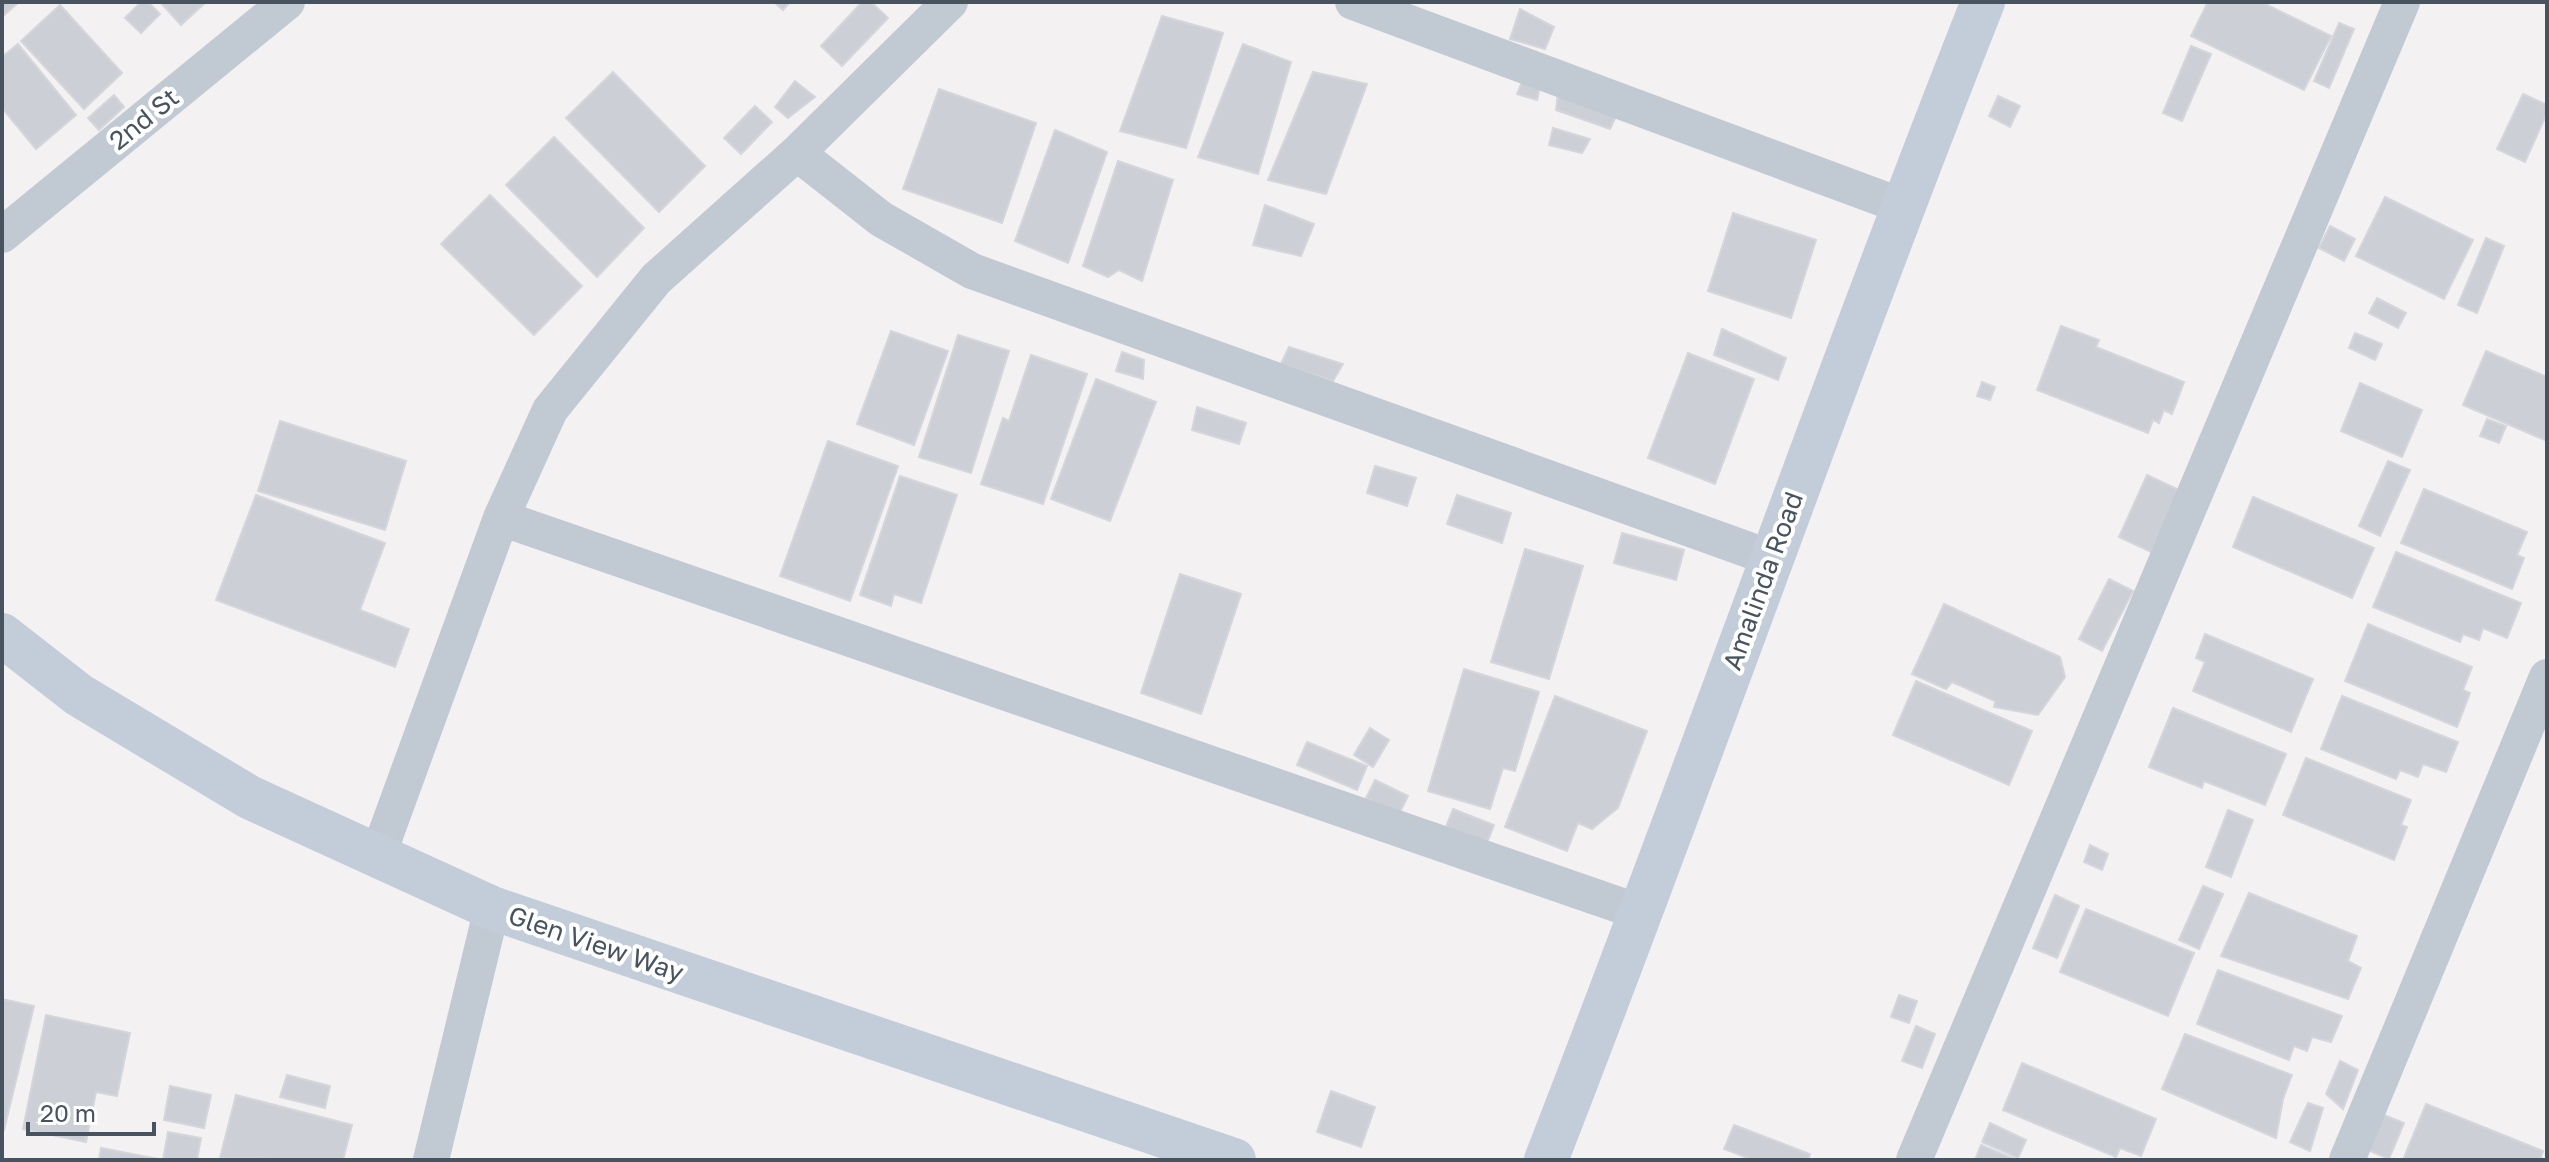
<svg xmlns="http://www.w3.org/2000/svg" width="2549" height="1162" font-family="'Golos Text',sans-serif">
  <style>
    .building { fill: #cccfd5; stroke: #d4d6dc; stroke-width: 2 }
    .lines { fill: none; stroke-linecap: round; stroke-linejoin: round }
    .street { stroke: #c1cad3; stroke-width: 36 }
    .secondary { stroke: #c3cdda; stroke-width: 44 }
    .labels { text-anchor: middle; stroke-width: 8; stroke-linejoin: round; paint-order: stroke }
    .street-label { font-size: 26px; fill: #47535f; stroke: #fff }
  </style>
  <rect width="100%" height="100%" fill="#f3f1f1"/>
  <path class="building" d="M2 2H19L2 17Z
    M141 2H148L160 14 141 33 125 18Z
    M160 2H206L181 25Z
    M774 2H790L783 10Z
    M862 2H871L888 18 842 66 821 46Z
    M2208 2H2261L2331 36 2304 90 2191 36Z
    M60 5 122 73 84 109 21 41Z
    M1520 9 1554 27 1545 49 1510 39Z
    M1162 16 1223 33 1186 148 1120 131Z
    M2339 23 2354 29 2329 88 2314 81Z
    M18 44 76 115 36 149 2 108V57Z
    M1243 44 1291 62 1258 174 1198 157Z
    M2191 46 2211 54 2182 121 2163 113Z
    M613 72 705 166 659 212 566 118Z
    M1313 72 1367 84 1326 194 1268 180Z
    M795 81 815 97 788 118 775 107Z
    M1522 82 1540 87 1537 100 1517 94Z
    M939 89 1036 123 1002 223 903 189Z
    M1558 93 1616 116 1610 129 1556 110Z
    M2523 94 2547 105V113L2525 162 2497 149Z
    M114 95 124 107 99 130 88 118Z
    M1998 96 2020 106 2010 127 1989 116Z
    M755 106 772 122 741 154 724 138Z
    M1553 128 1590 139 1582 153 1549 145Z
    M1055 130 1107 152 1068 263 1015 241Z
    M554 137 644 228 597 277 506 185Z
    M1118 161 1173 180 1142 281 1119 270 1108 277 1083 266Z
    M490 195 582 286 534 335 441 244Z
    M2385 197 2473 240 2444 299 2356 256Z
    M1265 205 1314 224 1301 256 1253 245Z
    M1733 213 1816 240 1791 318 1708 291Z
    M2330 226 2355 239 2344 261 2319 248Z
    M2486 238 2504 246 2477 313 2458 305Z
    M2377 298 2406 313 2398 328 2369 313Z
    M2061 326 2099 340 2096 347 2184 382 2172 414 2164 410 2159 423 2153 420 2148 433 2037 390Z
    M1722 329 1786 358 1778 380 1714 355Z
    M891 331 948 351 914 445 857 424Z
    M2355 333 2382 344 2375 360 2349 348Z
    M958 335 1009 351 971 473 919 457Z
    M1289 347 1343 364 1333 381 1281 364Z
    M2486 351 2547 377V441L2463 405Z
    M1122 352 1144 360 1143 379 1116 371Z
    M1688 353 1754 379 1715 484 1648 458Z
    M1031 355 1087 374 1043 504 981 484 1003 418 1009 421Z
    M1096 379 1156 402 1110 521 1051 499Z
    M1982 382 1995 387 1990 400 1977 396Z
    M2360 383 2422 410 2402 457 2341 431Z
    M1197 407 1246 423 1239 444 1192 430Z
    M2487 419 2506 426 2499 443 2480 436Z
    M280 421 406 461 385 530 258 491Z
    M828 441 898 466 850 601 780 576Z
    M2388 461 2410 470 2380 536 2359 526Z
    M1375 466 1416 478 1407 506 1367 493Z
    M2147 475 2179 490 2151 552 2119 537Z
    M900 476 957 495 921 603 894 594 891 606 860 595Z
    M2424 489 2527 532 2517 555 2524 558 2512 589 2401 543Z
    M256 495 385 543 360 610 409 629 395 667 216 600Z
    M1457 495 1511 513 1502 543 1447 524Z
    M2253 497 2374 548 2352 598 2233 547Z
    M1622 533 1684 550 1676 580 1614 563Z
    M1525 549 1583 566 1549 679 1491 662Z
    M2396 552 2521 603 2507 638 2483 628 2479 640 2463 634 2460 642 2373 607Z
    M1180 574 1241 594 1201 714 1141 693Z
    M2109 579 2133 591 2102 651 2079 639Z
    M1944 604 2060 657 2065 677 2038 715 1994 707 1995 701 1952 682 1946 689 1912 674Z
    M2368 624 2472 667 2463 690 2470 693 2457 727 2345 681Z
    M2205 634 2313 679 2291 732 2193 691 2205 662 2196 658Z
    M1464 669 1539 692 1515 771 1503 768 1490 809 1428 791Z
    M1916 681 2032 731 2009 785 1893 735Z
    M1555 696 1647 731 1618 808 1592 829 1578 823 1567 851 1505 827Z
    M2342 696 2458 742 2446 772 2423 764 2418 777 2400 770 2396 779 2321 749Z
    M2173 708 2286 754 2265 805 2204 781 2202 788 2149 767Z
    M1370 728 1389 740 1373 767 1354 755Z
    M1307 742 1367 766 1357 790 1297 765Z
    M2306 758 2411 800 2401 825 2407 827 2394 860 2283 815Z
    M1375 780 1408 796 1399 814 1366 798Z
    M1453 809 1494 825 1485 848 1444 832Z
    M2228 810 2253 820 2231 877 2206 867Z
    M2090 845 2108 854 2102 870 2084 862Z
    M2203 886 2223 894 2199 949 2179 940Z
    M2249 893 2357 936 2348 961 2361 968 2348 999 2221 956Z
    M2055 895 2079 906 2057 958 2033 948Z
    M2086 909 2194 953 2168 1016 2060 972Z
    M2218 970 2342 1016 2331 1042 2312 1037 2307 1051 2294 1046 2289 1060 2197 1024Z
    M1899 995 1917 1001 1909 1023 1891 1017Z
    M2 999 34 1006 4 1130H2Z
    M46 1015 130 1033 117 1096 96 1092 86 1142 23 1129Z
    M1916 1026 1935 1034 1922 1068 1902 1061Z
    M2185 1034 2292 1075 2283 1099 2276 1138 2162 1089Z
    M2340 1061 2358 1070 2343 1109 2326 1094Z
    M2022 1063 2156 1119 2141 1156 2120 1148 2116 1157 2003 1110Z
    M287 1075 330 1086 325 1108 280 1097Z
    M170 1086 211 1095 204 1128 164 1120Z
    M1331 1091 1375 1107 1361 1147 1317 1132Z
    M236 1095 352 1125 343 1160 220 1158Z
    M2308 1103 2323 1108 2310 1151 2290 1142Z
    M2426 1104 2543 1151 2540 1160H2403Z
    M2384 1115 2404 1123 2389 1159 2368 1150Z
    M1990 1123 2026 1140 2018 1158 1982 1142Z
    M1734 1125 1810 1154 1808 1160H1753L1724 1149Z
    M168 1132 201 1138 197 1160H99L101 1148 163 1160Z
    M1981 1145 2014 1159V1160H1975Z"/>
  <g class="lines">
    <path class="street" d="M1353 2 1902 206
      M797 153 881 219 972 271 1771 558
      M2 235 287 2
      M501 518 1642 913
      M377 858 501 518 550 410 656 279 797 153 950 2
      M431 1160 492 908
      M1914 1160 2402 2
      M2347 1160 2547 677"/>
    <path class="secondary" d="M2 635 79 695 249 797 492 908 1234 1160
      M1546 1160C1696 776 1831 386 1983 2"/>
  </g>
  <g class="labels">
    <g class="street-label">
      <text transform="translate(144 119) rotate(-39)" y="9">2nd St</text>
      <text transform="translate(1763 581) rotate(-70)" y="9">Amalinda Road</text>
      <text transform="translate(596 944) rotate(19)" y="9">Glen View Way</text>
    </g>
  </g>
  <rect width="2549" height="1162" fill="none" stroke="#47535f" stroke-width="8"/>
  <path d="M28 1122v12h126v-12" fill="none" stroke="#47535f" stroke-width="4"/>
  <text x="40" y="1122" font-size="24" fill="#47535f" stroke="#ffffff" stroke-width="6" paint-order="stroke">20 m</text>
</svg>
